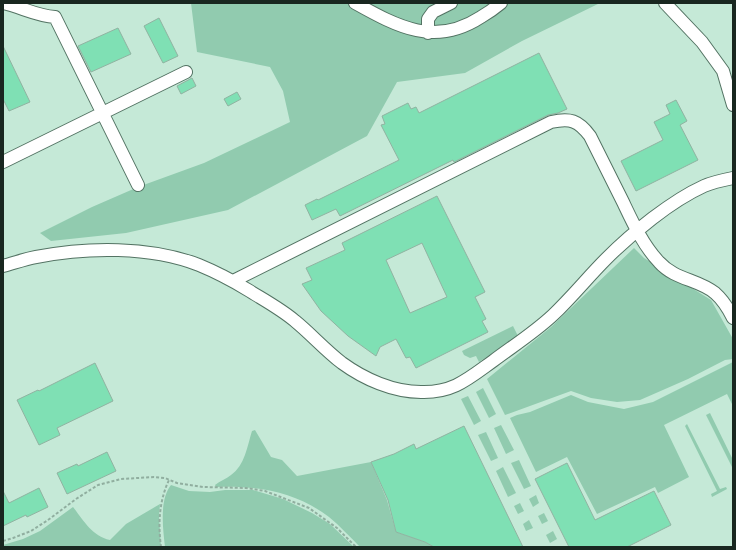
<svg xmlns="http://www.w3.org/2000/svg" width="736" height="550" font-family="'Alegreya Sans',sans-serif">
  <style>
    .green { fill: #91cbaf }
    .building { fill: #7fe0b4; stroke: #90b3a1; fill-rule: evenodd }
    .lines { fill: none; stroke-linecap: round; stroke-linejoin: round }
    .minor-casing { stroke: #537363; stroke-width: 14 }
    .path { stroke: #90ae9f; stroke-width: 2; stroke-dasharray: 3 2; stroke-linecap: butt }
    .minor { stroke: #fff; stroke-width: 12 }
  </style>
  <rect width="100%" height="100%" fill="#c5e9d7"/>
  <path class="green" d="M191 3H600L522 41 465 73 397 82 367 136 228 210 126 233 51 241 40 233 92 207 138 187 204 163 290 122 283 91 270 67 197 52Z
    M634 248 644 258 711 300 733 339V359L725 360 688 379 640 400 617 402 591 398 571 391 505 415 487 379 551 327Z
    M513 326 518 336 479 362 476 356 470 358 464 355 462 351Z
    M733 362V406L727 394 664 425 689 477 658 493 655 487 597 514 567 457 536 472 510 418 517 415 530 412 571 395 588 402 624 409 653 402Z
    M483 388 496 414 489 418 476 392Z
    M468 396 481 421 474 425 461 399Z
    M710 413 733 460V469L706 415Z
    M687 424 720 489 726 487 727 489 712 497 711 494 717 491 685 426Z
    M501 425 514 450 506 454 494 428Z
    M255 430 271 457 282 460 297 476 371 462 387 500 396 532 425 542 434 547H360C350 537 340 526 329 517 296 492 256 485 216 487L215 485C220 481 226 479 231 475 245 465 247 447 252 431Z
    M486 432 498 458 491 461 478 435Z
    M519 460 531 486 524 489 511 463Z
    M503 467 516 493 508 497 496 471Z
    M171 485 189 491 210 492 225 490H253L283 499 312 513 330 524 354 547H165C163 529 159 500 171 485Z
    M536 495 539 503 533 507 529 499Z
    M520 503 524 511 518 514 514 506Z
    M160 504 159 516 161 547H3V545L23 539 40 531 73 507C84 521 92 536 110 540L126 524Z
    M544 513 548 521 542 524 538 516Z
    M529 520 533 528 526 531 523 524Z
    M553 531 557 539 550 543 546 535Z"/>
  <path class="building" d="M159 18 178 56 163 63 144 26Z
    M118 28 131 54 91 72 78 46Z
    M3 46 30 102 9 111 3 99Z
    M539 53 567 109 558 113 548 115 454 162 453 160 340 216 336 209 312 220 305 205 317 199 318 200 399 160 381 125 385 124 382 116 408 103 411 109 416 107 419 113Z
    M192 78 196 86 181 94 177 86Z
    M237 92 241 99 228 106 224 99Z
    M676 100 687 121 680 125 698 160 636 191 621 161 663 140 654 122 670 114 666 105Z
    M437 196 485 292 475 297 486 319 482 321 488 332 416 368 410 357 406 358 396 339 380 347 376 356 348 336 321 311 302 284 312 280 306 268 345 250 342 243ZM422 243 447 297 410 313 386 260Z
    M95 363 113 401 57 428 60 435 39 445 17 400 38 390 39 391Z
    M464 426 523 547H434L425 542 396 532 388 500 371 462 394 454 414 444 416 449Z
    M107 452 116 471 67 494 57 473 77 464 78 466Z
    M567 463 595 520 654 491 671 525 627 547H569L535 479Z
    M39 488 48 507 27 517 26 515 3 526V491L9 503Z"/>
  <g class="lines">
    <g class="minor-casing">
      <path id="minor" d="M3 3C21 7 37 16 55 17L138 185
        M355 3C398 27 435 47 481 17 488 13 495 8 501 3
        M665 3 702 42 723 71 733 105
        M428 33V19L433 12 451 3
        M3 162 186 72
        M3 266C14 263 25 259 36 257 87 247 150 246 199 265 216 272 233 281 248 290 264 300 281 309 295 321 311 334 325 350 342 363 364 379 393 392 421 392 453 393 468 379 493 361 513 346 535 332 553 315 572 297 588 277 606 259 632 233 671 201 704 186 713 182 723 180 733 178
        M233 281 551 122C570 118 578 120 590 136 601 158 612 180 623 202 633 223 643 245 659 262 675 280 698 279 715 293 723 300 728 308 733 318"/>
    </g>
    <path class="path" d="M3 541 13 538 31 531 48 520 76 499 98 485 121 479 154 477 165 478 177 483 203 487 246 488 265 491 309 508 337 528 356 547
      M161 547C158 524 159 501 169 480"/>
    <use href="#minor" class="minor"/>
  </g>
  <rect width="736" height="550" fill="none" stroke="#192720" stroke-width="8"/>
</svg>
